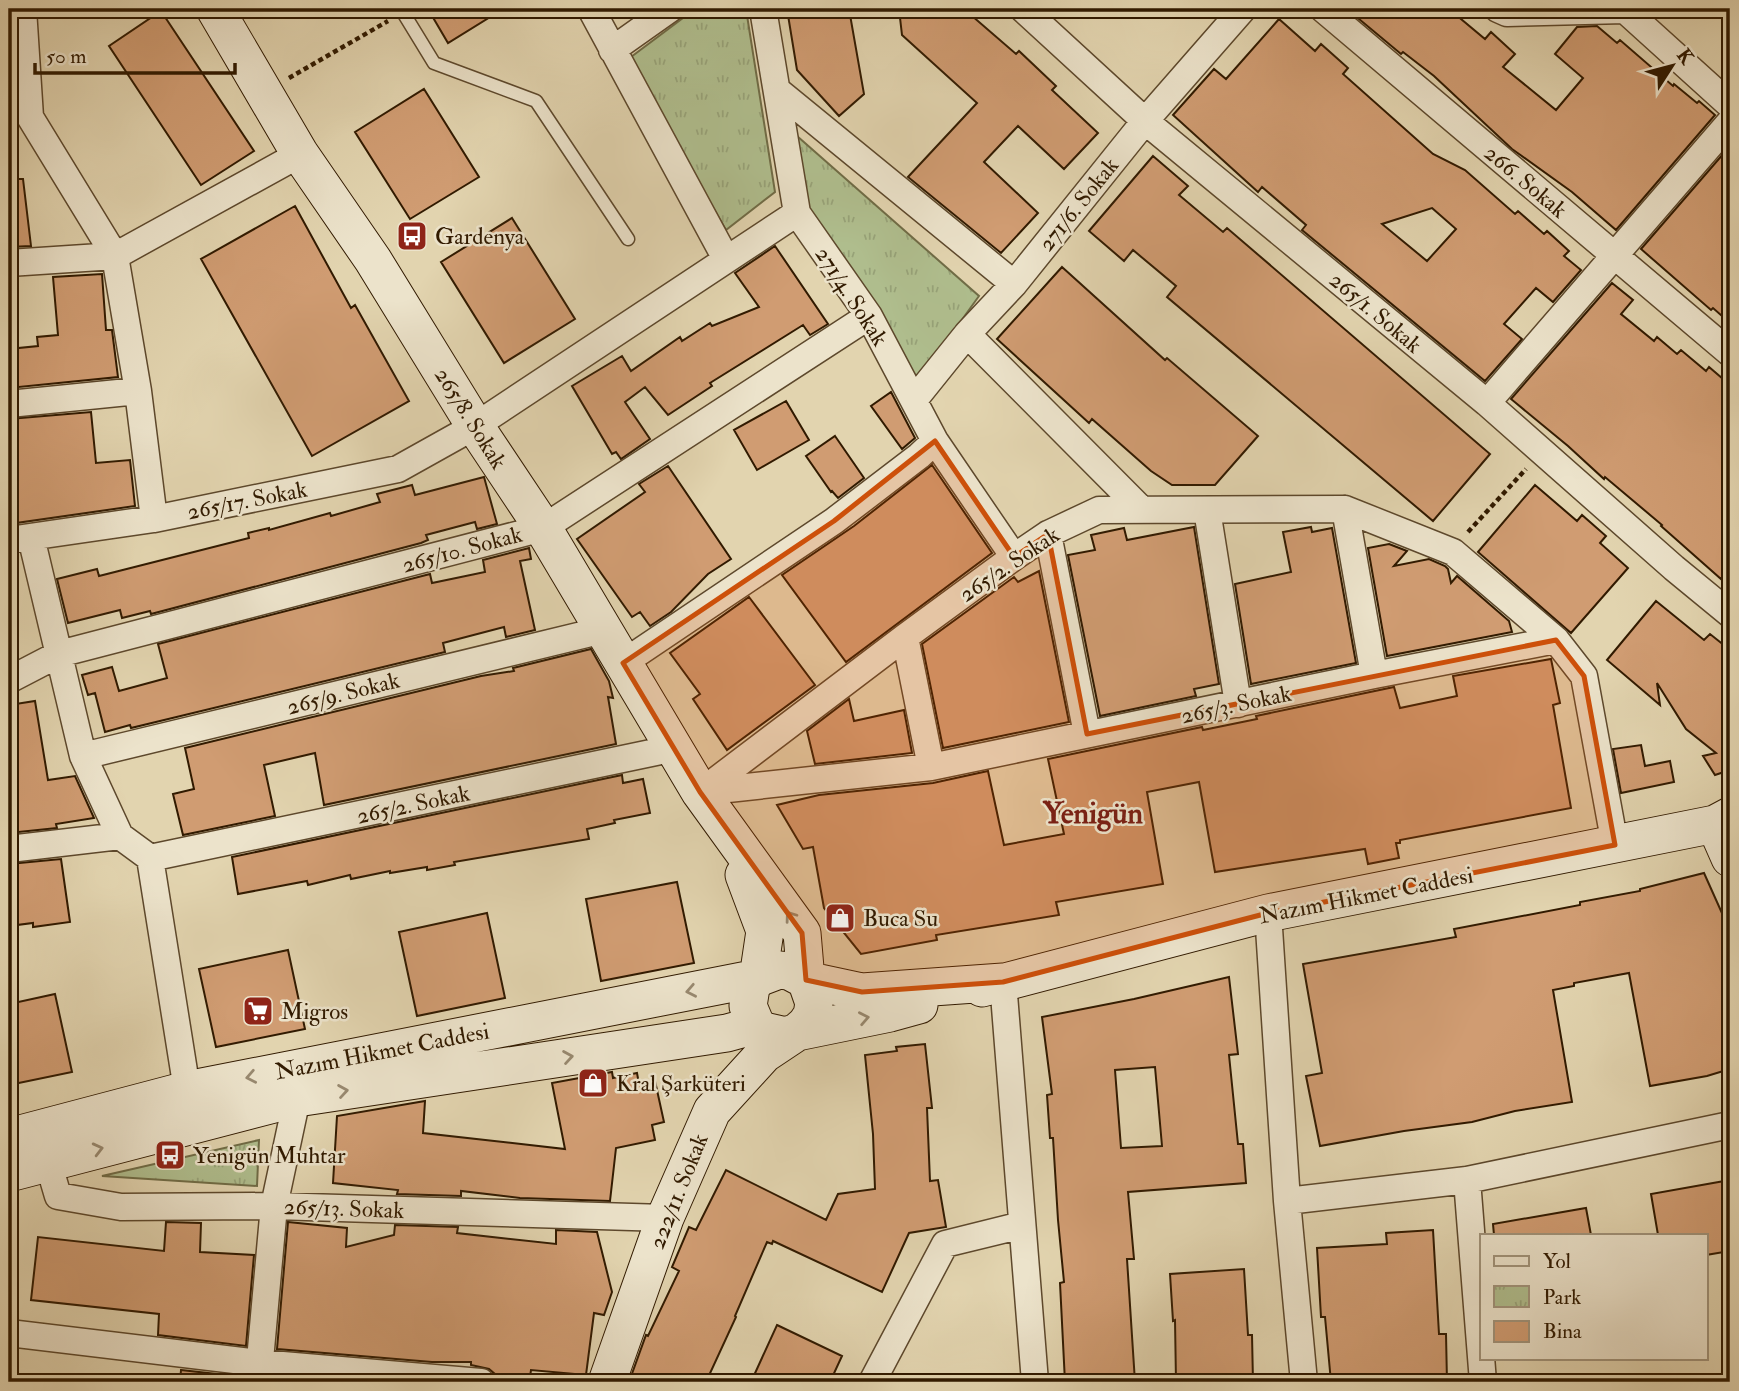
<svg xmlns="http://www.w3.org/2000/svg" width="1739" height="1391" font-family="'IM FELL Double Pica',serif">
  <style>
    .park { fill: url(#park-tufts); stroke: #706c46; stroke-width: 2 }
    .building { fill: #d09c72; stroke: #311a00; stroke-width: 2; fill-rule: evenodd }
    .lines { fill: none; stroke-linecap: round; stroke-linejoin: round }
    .lane-casing { stroke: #5d482c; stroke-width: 15 }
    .street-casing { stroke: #5d482c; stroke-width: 29 }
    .secondary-casing { stroke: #311a00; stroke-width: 39 }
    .path { stroke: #311a00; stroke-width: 4.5; stroke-dasharray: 5 3.5; stroke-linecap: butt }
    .lane { stroke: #ece3cb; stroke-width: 12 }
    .street { stroke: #ece3cb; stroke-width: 26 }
    .secondary { stroke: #ece3cb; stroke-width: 37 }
    .oneway { stroke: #988970 }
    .marked { fill: #cd500a; fill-opacity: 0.2; stroke: #cd500a; stroke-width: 5; stroke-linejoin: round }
    .labels { text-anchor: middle; stroke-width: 5; stroke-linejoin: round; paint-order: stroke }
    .street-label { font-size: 23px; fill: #311a00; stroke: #ece3cb }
    .poi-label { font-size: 23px; fill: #311a00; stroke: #ece3cb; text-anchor: start }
    .district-label { font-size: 30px; font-weight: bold; fill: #7a1f14; stroke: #ece3cb }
  </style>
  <defs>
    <pattern id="park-tufts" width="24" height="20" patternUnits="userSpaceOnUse" patternTransform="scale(1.75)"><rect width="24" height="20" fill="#afbd8d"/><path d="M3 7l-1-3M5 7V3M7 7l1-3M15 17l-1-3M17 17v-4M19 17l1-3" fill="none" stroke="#97a278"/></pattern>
  </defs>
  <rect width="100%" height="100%" fill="#e2d4af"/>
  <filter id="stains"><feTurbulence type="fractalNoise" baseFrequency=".00286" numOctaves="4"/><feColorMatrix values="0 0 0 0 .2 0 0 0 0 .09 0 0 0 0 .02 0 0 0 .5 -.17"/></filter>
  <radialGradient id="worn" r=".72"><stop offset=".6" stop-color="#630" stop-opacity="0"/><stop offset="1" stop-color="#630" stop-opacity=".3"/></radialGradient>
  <path class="park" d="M695 9H746L775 192 726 230 627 60Z
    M797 136 979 296 917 382 807 210Z
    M259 1140 257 1186 102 1176Z"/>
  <path class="building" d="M428 9H503L448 43Z
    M787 9H849L864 94 839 116 797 70Z
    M899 9H964L1016 54 1019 51 1056 86 1052 90 1098 133 1064 169 1018 126 984 162 1038 213 1001 253 908 177 977 103 902 35Z
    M1347 9H1449L1485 39 1491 32 1515 54 1503 67 1556 110 1583 78 1555 54 1577 27 1597 26 1617 43 1620 40 1673 86 1674 84 1697 103 1699 101 1715 115 1616 230 1572 192 1512 149 1434 76 1403 52 1401 54Z
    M161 11 254 151 201 185 109 46Z
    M1279 19 1315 51 1321 44 1348 68 1343 74 1433 154 1465 170 1515 214 1518 211 1544 234 1547 231 1569 251 1564 256 1581 270 1553 302 1536 288 1504 324 1522 339 1485 381 1302 230 1306 225 1262 187 1258 192 1173 115 1214 69 1226 79ZM1432 208 1456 229 1427 261 1382 224Z
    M424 89 479 177 410 219 355 132Z
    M1730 146V323L1713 308 1711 310 1641 249Z
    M1153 156 1188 186 1179 195 1223 232 1227 228 1490 454 1433 521 1167 297 1176 286 1133 250 1124 261 1089 231Z
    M9 179H23L31 246 9 247Z
    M295 206 351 308 355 305 409 401 312 456 201 259Z
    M512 218 575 319 504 363 441 262Z
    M775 246 828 324 810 335 803 325 710 383 712 386 668 415 645 387 625 402 650 439 621 459 616 452 612 454 572 386 622 356 631 371 680 337 682 341 710 323 712 326 759 307 735 273Z
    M1062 267 1165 360 1167 358 1258 436 1215 485H1172L1151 471 1092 419 1089 423 997 339Z
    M102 274 106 330H112L118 377 9 388V349L38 346 37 337 58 335 53 277Z
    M1612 283 1633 300 1621 314 1654 341 1657 337 1677 354 1681 350 1706 371 1709 367 1730 385V568L1721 579 1661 526 1662 525 1605 477 1604 479 1568 446 1511 399Z
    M891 392 915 438 902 449 871 406Z
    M786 401 809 440 757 470 734 430Z
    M91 412 96 463 130 460 135 506 9 524V419Z
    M835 436 864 478 838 498 832 491 831 492 806 456Z
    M932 465 992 553 846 662 782 575 854 526Z
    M668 466 731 559 708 574 671 612 650 626 640 612 632 617 577 539 645 492 639 484Z
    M484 477 497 524 477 529 475 522 426 535 428 540 421 543 151 614 150 611 122 618 120 610 68 623 57 579 97 569 99 576 249 538 248 533 269 528V530L330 513 331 516 380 502 377 494 412 485 415 495Z
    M1535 485 1577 521 1582 515 1606 536 1600 543 1628 568 1571 633 1478 552Z
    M1194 527 1219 684 1194 689 1196 696 1100 716 1068 555 1095 550 1091 535 1124 528 1127 540Z
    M1311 527 1312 532 1332 528 1356 663 1251 684 1235 584 1291 572 1283 532Z
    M1389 544 1407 551 1394 566 1429 559 1445 566 1448 569 1451 583 1457 576 1509 621 1512 632 1387 656 1368 548Z
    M529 548 531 559 520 561 535 630 506 637 504 627 443 643 445 652 131 728 130 725 105 732 95 693 88 695 82 675 112 667 119 691 167 678 158 644 430 574 432 583 485 572 483 560Z
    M1039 571 1069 722 943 748 922 644 1014 577 1018 582Z
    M749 597 815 685 727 750 693 699 700 694 670 653Z
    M1656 601 1704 640 1710 634 1730 650V770L1715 775 1703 756 1716 753 1686 729 1657 683 1660 705 1607 660Z
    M591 649 609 681 613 698 608 697 616 744 324 805 315 753 264 765 275 816 183 835 173 794 194 789 185 748 481 676 514 671 513 668Z
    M1551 659 1560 703 1553 705 1571 808 1400 840V843H1396L1399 858 1368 864 1365 849 1215 872 1199 782 1147 792 1163 884 1056 902 1059 915 936 935 937 940 861 954 824 908 813 847 803 849 777 805 819 795 933 783 988 771 1004 845 1064 834 1048 759 1202 727 1203 730 1257 719 1256 716 1394 687 1400 708 1457 696 1453 676Z
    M849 699 854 721 904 710 912 753 815 764 807 731Z
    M35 701 48 780 75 776 94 818 56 824 57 828 9 833V705Z
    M1641 745 1645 766 1670 761 1674 782 1621 793 1613 749Z
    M622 775 623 783 643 779 650 813 614 820 615 823 587 829 589 839 454 862 455 865 427 870V867L390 873V871L351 879 350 875 308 885 307 881 238 894 232 857Z
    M61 859 70 922 33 927V923L9 926V864Z
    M1704 873 1730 931V1069L1707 1076 1650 1086 1629 973 1574 983V986L1553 990 1572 1102 1515 1111 1472 1122 1404 1131 1320 1146 1306 1076 1322 1073 1303 964 1456 937 1454 929 1580 905V902L1640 891V889Z
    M677 882 694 963 601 981 586 899Z
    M487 913 505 998 417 1016 399 932Z
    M288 950 305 1029 216 1047 199 969Z
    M1229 977 1238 1054 1229 1055 1238 1144H1243L1246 1183 1128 1192 1134 1259H1127L1135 1382H1065L1060 1283 1064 1282 1058 1220 1053 1138H1050L1047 1095 1052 1094 1042 1017 1134 999ZM1155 1067 1162 1146 1121 1148 1115 1070Z
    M55 994 72 1072 9 1085V1004Z
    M925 1044 932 1108H927L930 1181 938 1180 946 1227 909 1233 882 1292 773 1241 772 1244 767 1242 735 1316 736 1317 706 1382H629L646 1335 648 1336 679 1271 672 1267 689 1227 696 1230 726 1170 826 1220 838 1194 875 1189 873 1134 865 1055 897 1051 896 1047Z
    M612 1072 613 1078 637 1073 639 1084 655 1081 664 1122 652 1125 655 1140 616 1148 610 1201 520 1198 461 1191V1196L397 1194 398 1190 333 1183 337 1116 425 1101 423 1133 565 1149 552 1083Z
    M1730 1180V1251L1706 1255V1235H1658L1651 1194Z
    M1586 1208 1591 1235H1494L1493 1224Z
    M166 1222 201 1223 200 1252 254 1255 246 1346 158 1335 159 1314 31 1300 38 1237 164 1251Z
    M288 1222 347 1228 346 1247 394 1235 395 1225 458 1227 457 1233 556 1244V1230L597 1232 612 1292 604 1315 594 1313 586 1375 531 1370 530 1377 495 1374 489 1369 471 1365V1362H432L277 1349Z
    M1433 1230 1439 1334H1446L1447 1382H1331L1325 1317H1321L1317 1248 1387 1244 1386 1233Z
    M1244 1269 1248 1335H1252L1253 1382H1176L1175 1320 1173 1321 1170 1274Z
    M777 1325 842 1356 830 1382H751Z
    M181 1370 243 1377V1382H180Z"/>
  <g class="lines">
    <g class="lane-casing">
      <path id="lane" d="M401 9 434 63 536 101 628 239"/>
    </g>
    <g class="street-casing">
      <path id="street" d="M23 9 30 117 115 256 138 391 154 519
        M591 9 726 259
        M763 9 797 213 869 316 935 441 1014 557
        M1023 9 1145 121 1487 403 1674 568 1730 614
        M1323 9 1730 353
        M1498 9 1507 13 1625 10 1730 105
        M612 50 670 9
        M778 91 1014 284
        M9 263 115 256 300 154
        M967 334 1142 510
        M914 400 967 334 1014 284 1145 121 1243 9
        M1487 403 1730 122
        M9 404 138 391
        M1345 509 1374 675
        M1207 510 1238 704
        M1048 534 1087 734
        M31 537 83 756 120 836
        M9 540 154 519 398 469 475 426 797 213
        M905 637 931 767
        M623 663 834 521 919 456 935 441
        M9 680 59 654 543 528 869 316
        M83 756 603 630
        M702 791 905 637 1014 557 1048 534 1099 510 1345 509 1453 552 1556 640
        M700 792 931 767 1374 675 1556 640 1584 676 1615 845
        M9 849 120 836 150 858 675 748
        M150 858 187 1090
        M1268 913 1287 1201 1304 1382
        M1003 982 1035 1382
        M48 1162 58 1196 121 1207 274 1206 665 1218
        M1467 1180 1483 1382
        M1287 1201 1467 1180 1730 1125
        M9 1333 259 1363 481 1382
        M258 1382 274 1206 297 1098
        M872 1382 945 1244 1022 1225"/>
    </g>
    <g class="secondary-casing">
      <path id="secondary" d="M215 9 300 154 373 260 475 426 543 528 700 792 802 933 806 980 814 1003 812 1015 806 1024 797 1032 786 1036 764 1031 756 1025 748 1006 751 987 758 978 779 970 789 971 806 980 862 992 1003 982
        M1715 824 1730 858
        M744 875 765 931 758 978
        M982 988 1268 913 1715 824 1730 816
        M9 1137 187 1090 758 978
        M9 1173 297 1098 727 1033 756 1025
        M607 1382 665 1218 712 1111 764 1054 797 1032 890 1013 919 1005"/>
    </g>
    <path class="path" d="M289 78 388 21
      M1468 532 1526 469"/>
    <use href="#lane" class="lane"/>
    <use href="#street" class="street"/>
    <use href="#secondary" class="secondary"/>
  </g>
  <defs><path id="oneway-chevron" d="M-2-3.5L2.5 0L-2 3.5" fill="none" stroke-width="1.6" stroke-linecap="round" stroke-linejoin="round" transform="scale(1.75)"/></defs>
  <g class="oneway">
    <use href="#oneway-chevron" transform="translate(790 916) rotate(-126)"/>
    <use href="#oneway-chevron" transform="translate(691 991) rotate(169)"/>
    <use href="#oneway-chevron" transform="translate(864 1018) rotate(-11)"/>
    <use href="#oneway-chevron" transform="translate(568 1057) rotate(-9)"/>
    <use href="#oneway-chevron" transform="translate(251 1077) rotate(169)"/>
    <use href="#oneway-chevron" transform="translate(343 1091) rotate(-9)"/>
    <use href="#oneway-chevron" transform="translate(98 1149) rotate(-14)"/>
  </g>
  <path class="marked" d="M935 441 1014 557 1048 534 1087 734 1556 640 1584 676 1615 845 1268 913 1003 982 862 992 806 980 802 933 700 792 623 663 834 521Z"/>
  <defs>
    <g id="bus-square" transform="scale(1.575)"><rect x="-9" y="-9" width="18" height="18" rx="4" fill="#8f2418" stroke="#ece3cb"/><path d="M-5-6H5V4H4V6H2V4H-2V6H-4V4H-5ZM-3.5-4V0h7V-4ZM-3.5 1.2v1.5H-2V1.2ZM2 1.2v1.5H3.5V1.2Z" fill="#fff"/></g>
    <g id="shop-square" transform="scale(1.575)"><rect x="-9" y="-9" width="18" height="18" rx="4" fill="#8f2418" stroke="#ece3cb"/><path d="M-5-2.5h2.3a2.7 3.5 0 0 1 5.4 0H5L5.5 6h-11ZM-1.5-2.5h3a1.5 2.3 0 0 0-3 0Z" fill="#fff"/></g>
    <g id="supermarket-square" transform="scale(1.575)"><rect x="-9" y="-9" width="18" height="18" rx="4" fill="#8f2418" stroke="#ece3cb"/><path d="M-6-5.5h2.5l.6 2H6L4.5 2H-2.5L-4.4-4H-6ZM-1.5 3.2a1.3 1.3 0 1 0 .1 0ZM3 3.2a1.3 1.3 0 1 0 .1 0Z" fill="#fff"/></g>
  </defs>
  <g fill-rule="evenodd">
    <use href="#bus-square" x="412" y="236"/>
    <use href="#shop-square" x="840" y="918"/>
    <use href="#supermarket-square" x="258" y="1011"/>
    <use href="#shop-square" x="593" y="1083"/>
    <use href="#bus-square" x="170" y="1155"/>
  </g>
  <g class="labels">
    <g class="street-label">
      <text transform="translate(1526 181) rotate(40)" y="8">266. Sokak</text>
      <text transform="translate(1078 204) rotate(-51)" y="8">271/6. Sokak</text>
      <text transform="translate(852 296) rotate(57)" y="8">271/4. Sokak</text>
      <text transform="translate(1376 312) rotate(40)" y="8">265/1. Sokak</text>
      <text transform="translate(471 418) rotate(58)" y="8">265/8. Sokak</text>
      <text transform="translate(247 500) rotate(-11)" y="8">265/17. Sokak</text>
      <text transform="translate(462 549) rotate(-15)" y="8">265/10. Sokak</text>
      <text transform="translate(1009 564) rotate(-34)" y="8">265/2. Sokak</text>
      <text transform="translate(343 693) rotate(-14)" y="8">265/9. Sokak</text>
      <text transform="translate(1236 704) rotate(-12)" y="8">265/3. Sokak</text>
      <text transform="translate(413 804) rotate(-12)" y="8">265/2. Sokak</text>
      <text transform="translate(1366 895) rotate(-11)" y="8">Nazım Hikmet Caddesi</text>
      <text transform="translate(382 1051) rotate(-11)" y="8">Nazım Hikmet Caddesi</text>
      <text transform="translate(678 1191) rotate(-68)" y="8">222/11. Sokak</text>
      <text transform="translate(344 1208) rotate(2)" y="8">265/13. Sokak</text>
    </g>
    <g class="poi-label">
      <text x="435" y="244">Gardenya</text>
      <text x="863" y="926">Buca Su</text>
      <text x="281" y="1019">Migros</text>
      <text x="616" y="1091">Kral Şarküteri</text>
      <text x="193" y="1163">Yenigün Muhtar</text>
    </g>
    <g class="district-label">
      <text x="1093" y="823">Yenigün</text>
    </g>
  </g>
  <rect width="1739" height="1391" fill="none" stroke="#e2d4af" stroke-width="35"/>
  <rect x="10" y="10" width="1718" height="1370" fill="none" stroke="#311a00" stroke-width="3.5"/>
  <rect x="18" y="18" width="1704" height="1356" fill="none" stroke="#311a00" stroke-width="2"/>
  <rect x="1480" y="1234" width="228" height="126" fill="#ece3cb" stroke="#a1937a" stroke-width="2"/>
  <rect x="1494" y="1256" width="35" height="10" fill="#ece3cb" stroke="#a1937a" stroke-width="2"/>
  <text x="1543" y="1268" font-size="21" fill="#311a00">Yol</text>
  <rect x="1494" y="1286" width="35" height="21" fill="url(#park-tufts)" stroke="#a1937a" stroke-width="2"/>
  <text x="1543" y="1304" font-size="21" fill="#311a00">Park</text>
  <rect x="1494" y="1321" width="35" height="21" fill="#d09c72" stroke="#a1937a" stroke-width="2"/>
  <text x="1543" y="1338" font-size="21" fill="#311a00">Bina</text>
  <g transform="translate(1672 66) rotate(54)" stroke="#ece3cb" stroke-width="5" paint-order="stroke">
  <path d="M0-5L12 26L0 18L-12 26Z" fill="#311a00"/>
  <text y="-10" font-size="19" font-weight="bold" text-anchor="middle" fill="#311a00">K</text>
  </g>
  <path d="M35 63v10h200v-10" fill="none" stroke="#311a00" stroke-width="3.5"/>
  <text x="46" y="63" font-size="21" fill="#311a00" stroke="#ece3cb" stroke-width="5" paint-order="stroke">50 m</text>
  <rect width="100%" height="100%" filter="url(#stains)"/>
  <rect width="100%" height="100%" fill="url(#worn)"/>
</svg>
